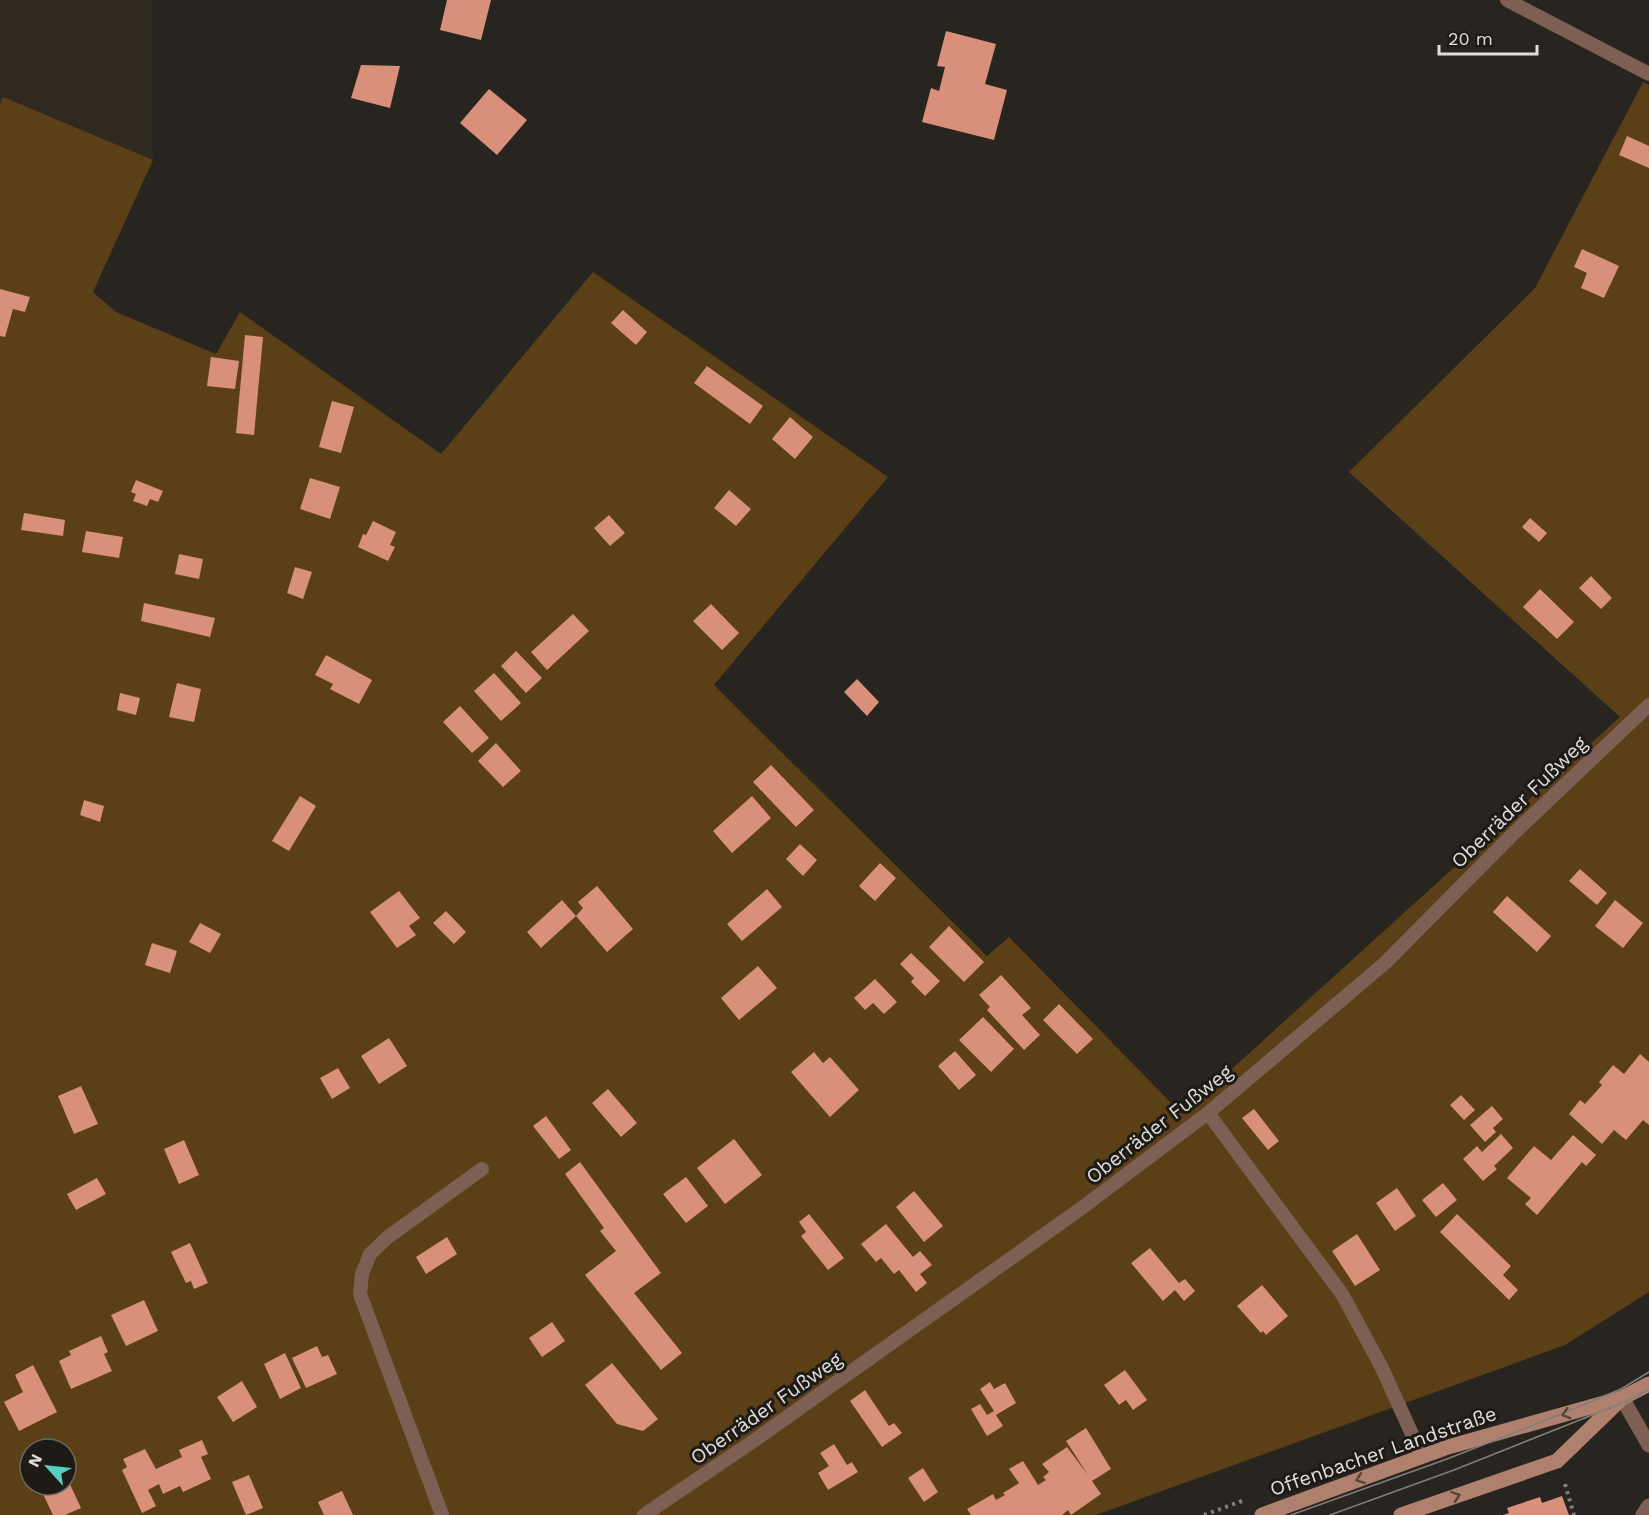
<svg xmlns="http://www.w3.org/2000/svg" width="1649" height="1515" font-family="'Work Sans',sans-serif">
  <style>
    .built { fill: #30291f }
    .green { fill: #5a3f17; fill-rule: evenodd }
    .building { fill: #d8907a }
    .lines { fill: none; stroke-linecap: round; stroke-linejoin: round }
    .path { stroke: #85827e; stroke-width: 4; stroke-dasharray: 3 4.5; stroke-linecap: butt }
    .lane { stroke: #7d5f54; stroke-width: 14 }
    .street { stroke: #7d5f54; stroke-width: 15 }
    .secondary { stroke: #af806e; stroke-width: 15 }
    .tram { stroke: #827f7b; stroke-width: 1.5 }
    .oneway { stroke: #584339 }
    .labels { text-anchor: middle; stroke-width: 6; stroke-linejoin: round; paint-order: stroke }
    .street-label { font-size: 20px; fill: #e0dedb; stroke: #1e1b16 }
  </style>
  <rect width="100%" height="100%" fill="#282420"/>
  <path class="built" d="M0 0H152L153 160 93 292 0 259Z"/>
  <path class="green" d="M1643 82 1649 85V1292L1565 1345 1096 1515H0V104L3 97 153 160 93 292 116 312 216 354 240 312 441 454 593 272 888 477 714 685 987 956 1009 937 1182 1114 1620 717 1349 472 1535 288ZM30 1449H66V1485H30Z"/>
  <path class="building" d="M447 0H491L481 40 440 30Z
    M946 31 996 44 985 84 1007 90 994 140 922 122 931 88 939 91 945 67 937 66Z
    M361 65 400 66 390 108 351 98Z
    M489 89 527 120 497 155 460 123Z
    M1627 136 1649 146V168L1619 155Z
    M1582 249 1619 266 1604 298 1581 288 1587 273 1574 267Z
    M0 289 30 297 25 312 13 309 5 337 0 336Z
    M623 310 647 332 636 345 611 323Z
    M245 335 263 337 254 435 236 433Z
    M211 357 239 361 235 389 207 386Z
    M707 366 763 406 750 424 694 383Z
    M332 401 354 407 341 453 319 447Z
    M790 417 813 437 795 459 772 439Z
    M310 478 340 487 330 519 300 509Z
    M136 480 163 491 158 502 150 499 147 506 133 501 136 494 131 492Z
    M729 490 751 509 736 526 714 508Z
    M24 513 65 520 63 536 21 530Z
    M609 515 625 533 610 546 594 528Z
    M1530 518 1547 533 1539 542 1522 527Z
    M373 521 396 532 390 545 395 547 388 561 358 547 363 534 366 535Z
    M86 531 123 537 119 558 82 552Z
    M179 554 203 559 199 579 175 574Z
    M295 567 312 572 303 599 287 593Z
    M1591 576 1612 598 1601 609 1579 588Z
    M1540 589 1574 622 1557 639 1523 607Z
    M144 603 215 618 210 637 141 621Z
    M711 604 739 633 722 650 693 621Z
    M573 614 589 631 547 670 531 652Z
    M516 651 542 678 526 693 501 666Z
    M326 655 372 680 359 704 330 689 333 684 315 675Z
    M494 673 521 703 501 721 474 691Z
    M857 679 879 702 867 716 844 692Z
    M177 683 201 689 194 722 169 717Z
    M120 693 140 698 136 715 117 710Z
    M460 706 489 738 472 753 443 722Z
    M496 743 521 771 503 787 478 761Z
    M771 765 814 810 796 827 753 782Z
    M300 796 316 806 289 851 272 841Z
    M752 796 771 818 732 853 713 831Z
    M84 800 104 806 100 822 80 815Z
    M800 844 817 860 803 876 786 859Z
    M880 863 896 878 875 901 859 886Z
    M1580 869 1607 893 1597 905 1569 881Z
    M597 886 633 929 607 952 576 916 541 948 527 932 562 900 576 916 583 908 578 902Z
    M767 889 782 907 742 941 727 924Z
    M399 891 420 918 409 926 416 935 397 948 370 912Z
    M1507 896 1551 936 1537 952 1493 912Z
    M1615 900 1643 923 1623 948 1595 926Z
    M446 911 466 932 454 944 433 923Z
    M200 923 221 934 210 953 189 942Z
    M949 926 984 962 964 982 929 947Z
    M152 943 177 951 170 973 145 965Z
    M911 953 940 981 925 996 911 982 914 978 900 964Z
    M758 966 777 988 739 1020 721 998Z
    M1001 975 1031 1008 1022 1015 1040 1035 1024 1050 987 1010 990 1007 979 995Z
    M875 979 897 1002 884 1014 873 1003 865 1010 854 998Z
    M1059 1004 1093 1039 1077 1054 1043 1020Z
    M983 1017 1014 1049 991 1072 959 1040Z
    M389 1038 407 1066 379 1084 361 1056Z
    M955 1051 976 1075 959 1090 938 1066Z
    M814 1052 823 1063 830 1057 859 1090 830 1117 791 1072Z
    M1640 1054 1649 1062V1125L1643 1120 1626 1140 1614 1130 1602 1144 1569 1114 1580 1100 1585 1104 1602 1085 1599 1082 1613 1065 1624 1074Z
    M338 1068 350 1088 332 1099 320 1078Z
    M81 1086 98 1124 74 1134 58 1096Z
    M608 1089 637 1123 621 1137 592 1103Z
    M1461 1095 1475 1110 1464 1120 1450 1105Z
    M1492 1106 1503 1119 1493 1128 1496 1132 1485 1142 1470 1125Z
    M1254 1109 1279 1141 1268 1150 1242 1118Z
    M546 1116 571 1150 559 1159 533 1126Z
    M1501 1134 1513 1148 1494 1166 1497 1169 1483 1181 1463 1159 1477 1146 1482 1152Z
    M1573 1135 1596 1155 1586 1166 1582 1162 1537 1215 1525 1204 1531 1198 1507 1178 1534 1146 1551 1160Z
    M734 1139 762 1175 725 1204 697 1168Z
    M184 1140 199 1175 179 1184 164 1149Z
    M580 1162 661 1273 634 1293 682 1353 661 1370 585 1275 616 1251 600 1231 604 1228 565 1174Z
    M686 1177 708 1206 686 1223 663 1194Z
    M97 1178 106 1194 76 1210 67 1194Z
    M1443 1183 1457 1200 1436 1217 1422 1200Z
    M1397 1188 1416 1216 1395 1231 1376 1203Z
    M914 1191 943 1226 924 1242 896 1207Z
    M809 1214 844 1258 828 1270 801 1236 806 1232 799 1222Z
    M1457 1214 1511 1266 1503 1275 1518 1290 1509 1300 1440 1232Z
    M886 1224 913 1257 920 1251 932 1265 920 1274 927 1283 916 1292 899 1270 894 1274 881 1258 876 1262 861 1244Z
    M1357 1234 1380 1270 1355 1286 1332 1251Z
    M447 1237 457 1254 426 1274 416 1257Z
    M190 1243 208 1283 194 1289 191 1281 186 1283 171 1252Z
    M1150 1248 1179 1283 1185 1279 1195 1291 1184 1301 1175 1290 1163 1301 1131 1263Z
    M1262 1285 1288 1316 1266 1335 1263 1331 1261 1333 1237 1306Z
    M144 1300 158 1331 126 1346 111 1315Z
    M552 1322 565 1341 542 1357 529 1338Z
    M101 1336 108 1352 104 1354 112 1371 71 1389 59 1361 71 1355 69 1351Z
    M317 1346 322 1357 328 1355 337 1374 306 1388 292 1358Z
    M285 1353 301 1388 280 1399 264 1364Z
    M612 1363 658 1419 643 1431 617 1424 585 1385Z
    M33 1365 57 1412 19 1431 4 1402 23 1392 15 1375Z
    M1125 1370 1147 1400 1133 1410 1126 1400 1119 1405 1104 1385Z
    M242 1381 257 1407 233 1422 217 1397Z
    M990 1382 994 1389 1005 1383 1016 1403 996 1415 1003 1426 987 1436 971 1409 980 1404 987 1415 994 1411 980 1389Z
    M865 1390 889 1426 894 1423 902 1433 882 1447 850 1401Z
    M1086 1428 1111 1469 1092 1481 1101 1494 1071 1515 1068 1510 1062 1515H971L967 1509 993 1494 996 1500 1005 1495 1003 1493 1019 1483 1009 1469 1023 1461 1038 1485 1046 1480 1043 1477 1049 1472 1042 1464 1067 1447 1088 1475 1066 1441Z
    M202 1440 208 1454 201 1457 211 1479 183 1492 180 1486 163 1494 159 1484 148 1490 156 1506 142 1513 122 1470 127 1467 123 1459 145 1449 156 1469 182 1457 179 1450Z
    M834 1444 847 1465 852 1462 858 1472 828 1490 818 1473 829 1466 820 1453Z
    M923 1468 938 1492 924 1502 908 1478Z
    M249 1475 263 1508 246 1515 232 1482Z
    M69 1482 81 1508 65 1515H53L43 1494 63 1485H66Z
    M342 1491 353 1515H324L318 1502Z
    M1562 1496 1569 1515H1503L1509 1513 1507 1508 1540 1497 1542 1503Z"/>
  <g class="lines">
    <path class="path" d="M1565 1484 1574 1515
      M1204 1515 1242 1501"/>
    <path class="lane" d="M1507 0 1649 74
      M1208 1113 1342 1294 1381 1366 1422 1456
      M442 1515 360 1294 362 1274 370 1254 388 1237 482 1169
      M644 1515 752 1442 1079 1210 1208 1113 1385 963 1512 835 1649 705"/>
    <path class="street" d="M1622 1398 1649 1445
      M1643 1515 1649 1506"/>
    <path class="secondary" d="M1262 1515 1448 1447 1622 1398 1649 1384
      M1401 1515 1557 1461 1620 1400"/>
    <path class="tram" d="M1291 1515 1447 1459 1549 1419 1621 1389 1649 1372
      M1330 1515 1454 1470 1625 1402 1649 1389"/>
  </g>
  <defs><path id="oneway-chevron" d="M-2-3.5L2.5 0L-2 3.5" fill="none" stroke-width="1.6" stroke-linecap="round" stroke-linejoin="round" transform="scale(1.5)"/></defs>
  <g class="oneway">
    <use href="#oneway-chevron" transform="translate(1566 1414) rotate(164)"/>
    <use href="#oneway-chevron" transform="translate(1360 1479) rotate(160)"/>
    <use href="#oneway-chevron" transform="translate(1456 1496) rotate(-19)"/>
  </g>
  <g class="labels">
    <g class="street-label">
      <text transform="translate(1519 802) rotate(-44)" y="7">Oberräder Fußweg</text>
      <text transform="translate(1159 1124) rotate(-38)" y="7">Oberräder Fußweg</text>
      <text transform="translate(766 1408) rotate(-35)" y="7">Oberräder Fußweg</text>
      <text transform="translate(1383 1451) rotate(-19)" y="7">Offenbacher Landstraße</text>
    </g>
  </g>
  <g transform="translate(48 1467) rotate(297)"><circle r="28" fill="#1e1b16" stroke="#6c6965" stroke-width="1.5"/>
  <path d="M0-4.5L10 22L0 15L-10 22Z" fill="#58cec0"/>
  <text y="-9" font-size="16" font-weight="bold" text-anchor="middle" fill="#e0dedb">N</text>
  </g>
  <path d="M1439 45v9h98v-9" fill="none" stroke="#e0dedb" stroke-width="3"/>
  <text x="1448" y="45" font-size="18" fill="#e0dedb" stroke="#1e1b16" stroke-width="4.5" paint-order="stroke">20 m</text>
</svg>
